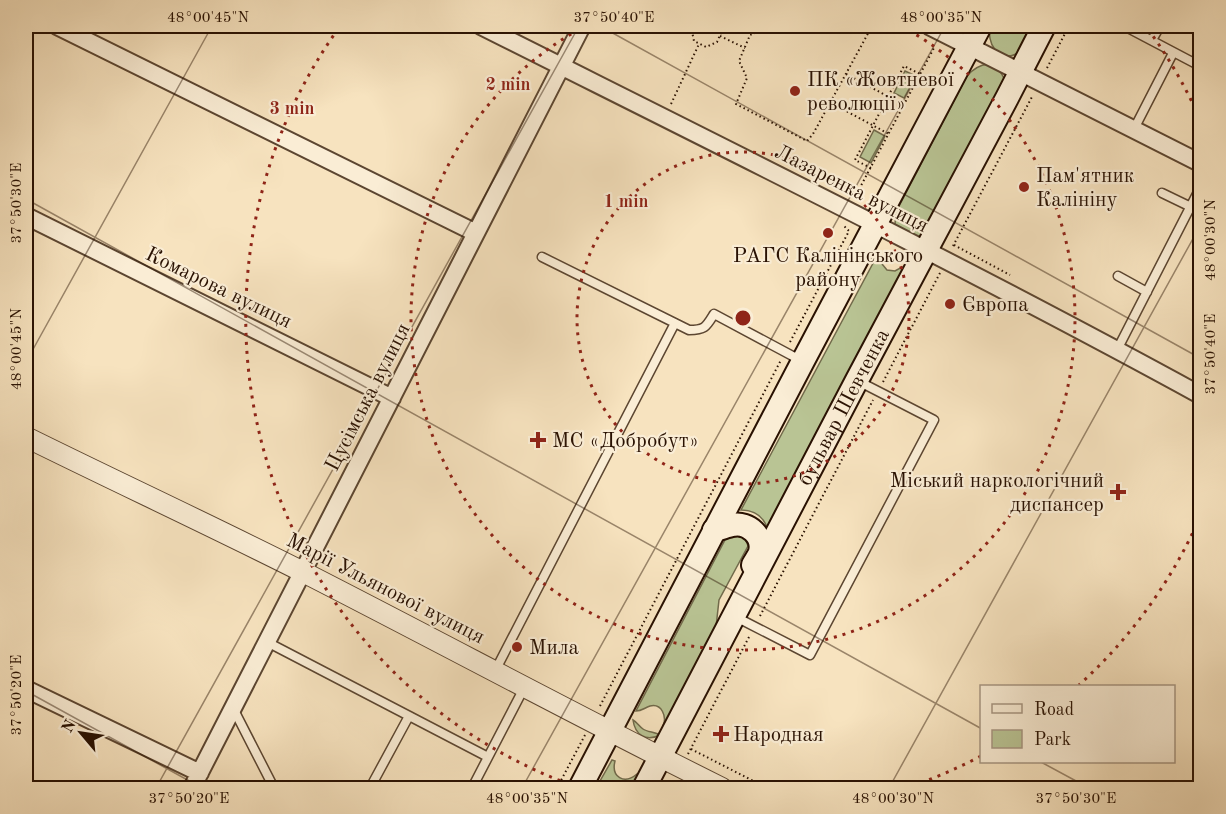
<svg xmlns="http://www.w3.org/2000/svg" width="1226" height="814" font-family="'Old Standard TT',serif">
  <style>
    .green { fill: #b9c494; stroke: #716a4b; stroke-width: 1.5 }
    .lines { fill: none; stroke-linecap: round; stroke-linejoin: round }
    .service-casing { stroke: #5c4631; stroke-width: 11 }
    .minor-casing { stroke: #5c4631; stroke-width: 20 }
    .tertiary-casing { stroke: #5c4631; stroke-width: 22 }
    .secondary-casing { stroke: #291102; stroke-width: 26 }
    .path { stroke: #291102; stroke-width: 2; stroke-dasharray: 1.5 3; stroke-linecap: butt }
    .service { stroke: #faedd5; stroke-width: 8 }
    .minor { stroke: #faedd5; stroke-width: 16 }
    .tertiary { stroke: #faedd5; stroke-width: 20 }
    .secondary { stroke: #faedd5; stroke-width: 22 }
    .ticks { fill: none; stroke: #291102; stroke-width: 1.5; stroke-opacity: 0.45 }
    .ring { fill: none; stroke: #8f2418; stroke-width: 3; stroke-dasharray: 3 6 }
    .poi-dot { fill: #8f2418; stroke: #faedd5; stroke-width: 2 }
    .labels { text-anchor: middle; stroke-width: 4.5; stroke-linejoin: round; paint-order: stroke }
    .poi-label { font-size: 21px; fill: #291102; stroke: #faedd5; text-anchor: start }
    .street-label { font-size: 21px; fill: #291102; stroke: #faedd5 }
    .centre { fill: #8f2418; stroke: #faedd5; stroke-width: 3 }
    .ring-label { font-size: 18px; text-anchor: middle; font-weight: bold; fill: #8f2418; stroke: #faedd5; stroke-width: 4.5; stroke-linejoin: round; paint-order: stroke }
    .neatline { fill: none; stroke: #291102; stroke-width: 2 }
    .ticks-label { font-size: 15px; text-anchor: middle; fill: #291102 }
  </style>
  <rect width="100%" height="100%" fill="#f7e3bf"/>
  <filter id="stains"><feTurbulence type="fractalNoise" baseFrequency=".00333" numOctaves="4"/><feColorMatrix values="0 0 0 0 .2 0 0 0 0 .09 0 0 0 0 .02 0 0 0 .5 -.17"/></filter>
  <radialGradient id="worn" r=".72"><stop offset=".6" stop-color="#630" stop-opacity="0"/><stop offset="1" stop-color="#630" stop-opacity=".3"/></radialGradient>
  <path class="green" d="M991 26H1036C1031 35 1026 49 1016 54 999 63 985 42 991 26Z
    M988 64C998 69 1003 72 1005 83L926 232 919 237H913L898 228 895 224 896 212 967 76C973 69 979 65 988 64Z
    M905 71 916 76 904 98 894 93Z
    M874 130 885 136 871 163 860 157Z
    M878 254 881 256 882 264 887 270 895 271 902 267 906 269 768 530C764 517 755 510 741 510Z
    M731 534 745 537 748 546 719 600 715 636 667 728 663 726C667 717 662 703 650 706 644 708 642 711 636 711L726 538Z
    M633 720C638 723 639 726 643 729 647 732 655 732 660 735 646 742 635 735 633 720Z
    M612 760 615 761C611 777 624 785 637 774L640 777 634 788H596Z"/>
  <g class="lines">
    <g class="service-casing">
      <path id="service" d="M1124 26 1200 66
        M1152 40 1160 26
        M1134 129 1173 53
        M1162 193 1191 207
        M542 257 689 330C705 330 706 327 714 314L802 361
        M1118 276 1147 292
        M1117 350 1200 188
        M734 616 810 655 934 420 858 381
        M267 642 488 757
        M495 671 675 323
        M234 710 274 788
        M370 788 409 716
        M472 788 524 688"/>
    </g>
    <g class="minor-casing">
      <path id="minor" d="M57 26 476 233
        M481 26C722 147 964 266 1200 395
        M929 26 1200 163
        M26 216 392 398
        M26 689 200 773
        M192 788 582 26"/>
    </g>
    <g class="tertiary-casing">
      <path id="tertiary" d="M26 437C119 483 214 527 307 574 446 645 583 719 722 788"/>
    </g>
    <g class="secondary-casing">
      <g id="secondary">
        <path d="M714 530C720 529 727 526 733 525 748 522 764 536 760 552 759 556 755 561 753 565"/>
        <path d="M580 788 803 361 980 26"/>
        <path id="s1" d="M644 788 857 380 1007 98 1044 26"/>
      </g>
    </g>
    <path class="path" d="M691 26V27L694 41 706 47 717 42 723 28 722 26
      M767 26 765 29 750 35 739 61 747 78 736 104 807 141 813 134 871 28 866 26
      M720 36 745 48
      M1047 68 1069 26
      M846 74 904 105
      M831 103 889 134
      M671 104 699 44
      M871 168 855 160 904 66 920 74
      M855 197 935 46
      M954 245 1010 275
      M953 246 1033 95
      M790 342 849 231 844 226
      M883 382 940 273
      M760 616 873 400
      M600 706 781 360
      M691 749 767 788
      M688 754 749 637
      M672 784 681 788
      M557 788 585 735"/>
    <use href="#service" class="service"/>
    <use href="#minor" class="minor"/>
    <use href="#tertiary" class="tertiary"/>
    <use href="#secondary" class="secondary"/>
  </g>
  <path class="ticks" d="M600 26 1200 358M26 199 982 729M26 362 212 26M26 691 202 788M1041 762 1089 788M156 788 579 26M522 788 945 26M889 788 1200 226"/>
  <g class="ring">
    <circle cx="743" cy="318" r="166"/>
    <path d="M901 26A332 332 0 1 1 585 26"/>
    <path d="M1200 517A498 498 0 0 1 1079 685M981 756A498 498 0 0 1 909 787M577 787A498 498 0 0 1 338 29M1148 29A498 498 0 0 1 1200 119"/>
  </g>
  <g class="poi-dot">
    <circle cx="795" cy="91" r="6"/>
    <circle cx="1024" cy="187" r="6"/>
    <circle cx="828" cy="233" r="6"/>
    <circle cx="950" cy="304" r="6"/>
    <path d="M535 431h6v6h6v6h-6v6h-6v-6h-6v-6h6z"/>
    <path d="M1115 483h6v6h6v6h-6v6h-6v-6h-6v-6h6z"/>
    <circle cx="517" cy="647" r="6"/>
    <path d="M718 725h6v6h6v6h-6v6h-6v-6h-6v-6h6z"/>
  </g>
  <g class="labels">
    <g class="poi-label">
      <text x="807" y="86">ПК «Жовтневої<tspan x="807" dy="24">революції»</tspan></text>
      <text x="1036" y="182">Пам'ятник<tspan x="1036" dy="24">Калініну</tspan></text>
      <text x="828" y="262" text-anchor="middle">РАГС Калінінського<tspan x="828" dy="24">району</tspan></text>
      <text x="962" y="311">Європа</text>
      <text x="552" y="447">МС «Добробут»</text>
      <text x="1104" y="487" text-anchor="end">Міський наркологічний<tspan x="1104" dy="24">диспансер</tspan></text>
      <text x="529" y="654">Мила</text>
      <text x="733" y="741">Народная</text>
    </g>
    <g class="street-label">
      <text transform="translate(852 188) rotate(27)" y="7">Лазаренка вулиця</text>
      <text transform="translate(219 287) rotate(26)" y="7">Комарова вулиця</text>
      <text transform="translate(367 397) rotate(-63)" y="7">Цусімська вулиця</text>
      <text dy="7" stroke="none"><textPath href="#s1" startOffset="430">бульвар Шевченка</textPath></text>
      <text transform="translate(386 588) rotate(27)" y="7">Марії Ульянової вулиця</text>
    </g>
  </g>
  <circle cx="743" cy="318" r="9" class="centre"/>
  <g class="ring-label">
    <text x="508" y="90">2 min</text>
    <text x="292" y="114">3 min</text>
    <text x="626" y="207">1 min</text>
  </g>
  <rect width="1226" height="814" fill="none" stroke="#f7e3bf" stroke-width="66"/>
  <rect x="980" y="685" width="195" height="78" fill="#faedd5" stroke="#a69581" stroke-width="1.5"/>
  <rect x="992" y="704" width="30" height="9" fill="#faedd5" stroke="#a69581" stroke-width="1.5"/>
  <text x="1034" y="715" font-size="18" fill="#291102">Road</text>
  <rect x="992" y="730" width="30" height="18" fill="#b9c494" stroke="#a69581" stroke-width="1.5"/>
  <text x="1034" y="745" font-size="18" fill="#291102">Park</text>
  <g transform="translate(81 733) rotate(299)" stroke="#faedd5" stroke-width="4.5" paint-order="stroke">
  <path d="M0-4.5L10 22L0 15L-10 22Z" fill="#291102"/>
  <text y="-9" font-size="16" font-weight="bold" text-anchor="middle" fill="#291102">N</text>
  </g>
  <rect x="33" y="33" width="1160" height="748" class="neatline"/>
  <g class="ticks-label">
    <text x="208" y="22">48°00'45"N</text>
    <text x="614" y="22">37°50'40"E</text>
    <text x="941" y="22">48°00'35"N</text>
    <text transform="translate(16 203) rotate(-90)" y="5">37°50'30"E</text>
    <text transform="translate(1210 240) rotate(-90)" y="5">48°00'30"N</text>
    <text transform="translate(16 349) rotate(-90)" y="5">48°00'45"N</text>
    <text transform="translate(1210 354) rotate(-90)" y="5">37°50'40"E</text>
    <text transform="translate(16 695) rotate(-90)" y="5">37°50'20"E</text>
    <text x="189" y="803">37°50'20"E</text>
    <text x="527" y="803">48°00'35"N</text>
    <text x="893" y="803">48°00'30"N</text>
    <text x="1076" y="803">37°50'30"E</text>
  </g>
  <rect width="100%" height="100%" filter="url(#stains)"/>
  <rect width="100%" height="100%" fill="url(#worn)"/>
</svg>
